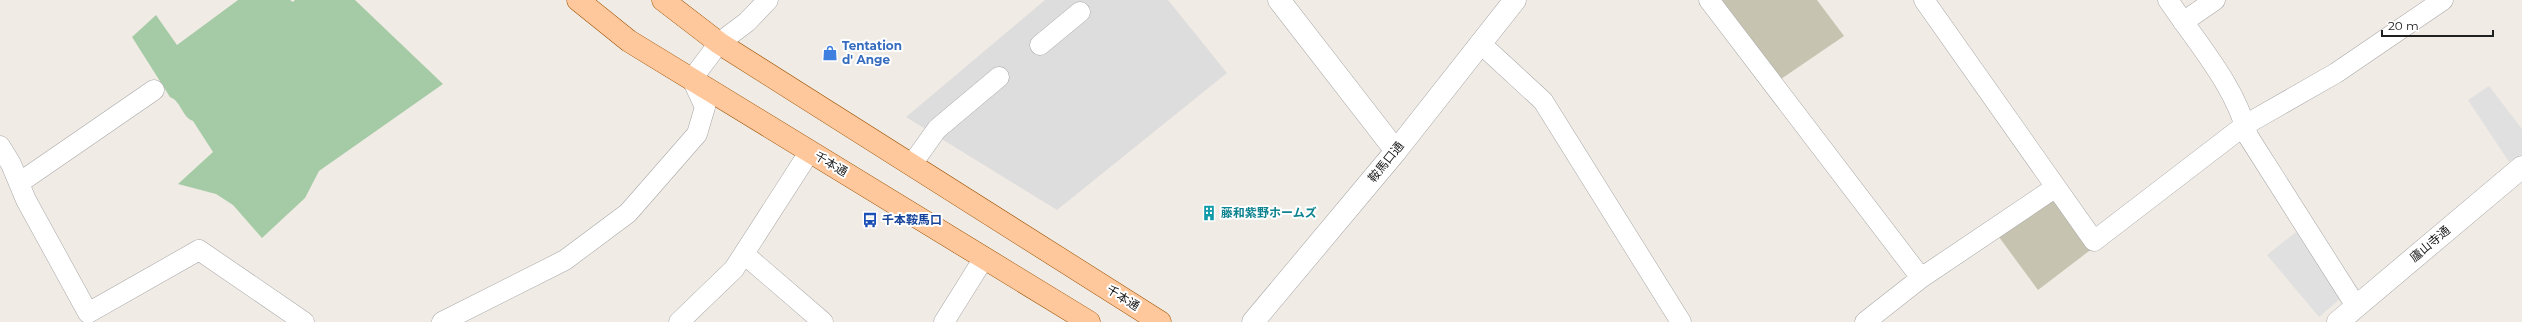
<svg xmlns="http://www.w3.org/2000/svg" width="2522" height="322" font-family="Montserrat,'Noto Sans JP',sans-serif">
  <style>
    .residential { fill: #dedddd }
    .construction { fill: #c6c3b0 }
    .cemetery { fill: #a5cba6 }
    .parking { fill: #e0e0e0 }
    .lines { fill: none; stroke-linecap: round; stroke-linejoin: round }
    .service-casing { stroke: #a7a7a7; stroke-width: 21 }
    .minor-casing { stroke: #a7a7a7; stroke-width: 23 }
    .primary-casing { stroke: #9b5300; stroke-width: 23 }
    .service { stroke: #fff; stroke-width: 20 }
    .minor { stroke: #fff; stroke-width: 22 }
    .primary { stroke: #ffc79c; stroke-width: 22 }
    .labels { text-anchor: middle; stroke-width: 4; stroke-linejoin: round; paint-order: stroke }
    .shop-label { font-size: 12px; font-weight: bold; fill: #366cbe; stroke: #fff; text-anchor: start }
    .street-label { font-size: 12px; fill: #202020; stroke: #fff }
    .culture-label { font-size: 12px; font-weight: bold; fill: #0d838f; stroke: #fff; text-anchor: start }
    .transit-label { font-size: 12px; font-weight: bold; fill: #164399; stroke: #fff; text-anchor: start }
  </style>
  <rect width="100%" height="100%" fill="#f1ebe5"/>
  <path class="residential" d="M1045 0H1168L1227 73 1057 210 906 117Z"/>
  <path class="construction" d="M1722 0H1817L1844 36 1781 79Z
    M2056 195 2093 248 2038 290 1999 237Z"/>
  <path class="cemetery" d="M238 0H290L293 2 295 0H355L443 84 319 171 305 198 262 238 233 205 216 194 178 184 213 152 193 121C182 117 181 101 170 97L132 37 156 15 177 45Z"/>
  <path class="parking" d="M2489 86 2522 129V154L2509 162 2468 100Z
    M2296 232 2341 298 2319 317 2267 255Z"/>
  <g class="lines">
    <g class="service-casing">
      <path id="service" d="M1709 0 1921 278
        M1924 0 2094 241 2245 125 2336 73 2443 0
        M2168 0C2197 43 2235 85 2248 136L2356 306
        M2183 22 2215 0
        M1480 43 1543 101 1681 322
        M1040 45 1080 12
        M0 146 11 164 26 200 88 313 199 250 304 322
        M912 164 937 129 999 77
        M19 183 154 90
        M744 254 823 322
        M442 322 565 260 628 213 697 134 705 107 692 79 719 43 747 22 768 0
        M679 322 734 269 810 151
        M944 322 984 258
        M1865 322 1921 278 2056 187"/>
    </g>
    <g class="minor-casing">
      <path id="minor" d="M1279 0 1396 151
        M1253 322 1396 151 1515 0
        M2338 322 2522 167"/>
    </g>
    <g class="primary-casing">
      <path id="primary" d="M578 0 629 41 1089 322
        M663 0 719 43 1160 322"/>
    </g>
    <use href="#service" class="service"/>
    <use href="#minor" class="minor"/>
    <use href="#primary" class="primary"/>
  </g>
  <defs>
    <g id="shop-bare" transform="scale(1.2)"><path d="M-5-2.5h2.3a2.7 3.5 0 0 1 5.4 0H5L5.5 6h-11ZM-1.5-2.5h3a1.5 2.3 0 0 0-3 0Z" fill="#3f7fe0" stroke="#fff" stroke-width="2.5" paint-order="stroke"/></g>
    <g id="building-bare" transform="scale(1.2)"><path d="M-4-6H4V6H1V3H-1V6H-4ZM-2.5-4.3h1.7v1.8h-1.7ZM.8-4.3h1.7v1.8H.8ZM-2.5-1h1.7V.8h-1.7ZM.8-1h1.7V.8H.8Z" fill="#0f9aa8" stroke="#fff" stroke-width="2.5" paint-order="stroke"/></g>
    <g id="bus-bare" transform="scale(1.2)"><path d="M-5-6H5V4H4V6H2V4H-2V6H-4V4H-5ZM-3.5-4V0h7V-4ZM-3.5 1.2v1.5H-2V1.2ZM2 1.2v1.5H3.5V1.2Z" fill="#1a4fb4" stroke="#fff" stroke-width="2.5" paint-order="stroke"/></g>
  </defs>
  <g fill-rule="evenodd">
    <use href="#shop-bare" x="830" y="53"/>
    <use href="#building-bare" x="1209" y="213"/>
    <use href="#bus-bare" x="870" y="220"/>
  </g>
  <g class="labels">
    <g class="shop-label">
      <text x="842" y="50">Tentation<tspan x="842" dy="14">d' Ange</tspan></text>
    </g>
    <g class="street-label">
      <text transform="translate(1386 162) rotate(-51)" y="4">鞍馬口通</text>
      <text transform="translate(831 164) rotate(31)" y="4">千本通</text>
      <text transform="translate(2430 244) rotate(-40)" y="4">廬山寺通</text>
      <text transform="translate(1123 298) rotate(32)" y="4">千本通</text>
    </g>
    <g class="culture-label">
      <text x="1221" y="217">藤和紫野ホームズ</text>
    </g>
    <g class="transit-label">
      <text x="882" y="224">千本鞍馬口</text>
    </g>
  </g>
  <path d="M2382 30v6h111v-6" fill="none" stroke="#202020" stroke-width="2"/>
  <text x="2388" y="30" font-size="12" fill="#202020" stroke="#ffffff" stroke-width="3" paint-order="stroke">20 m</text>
</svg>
